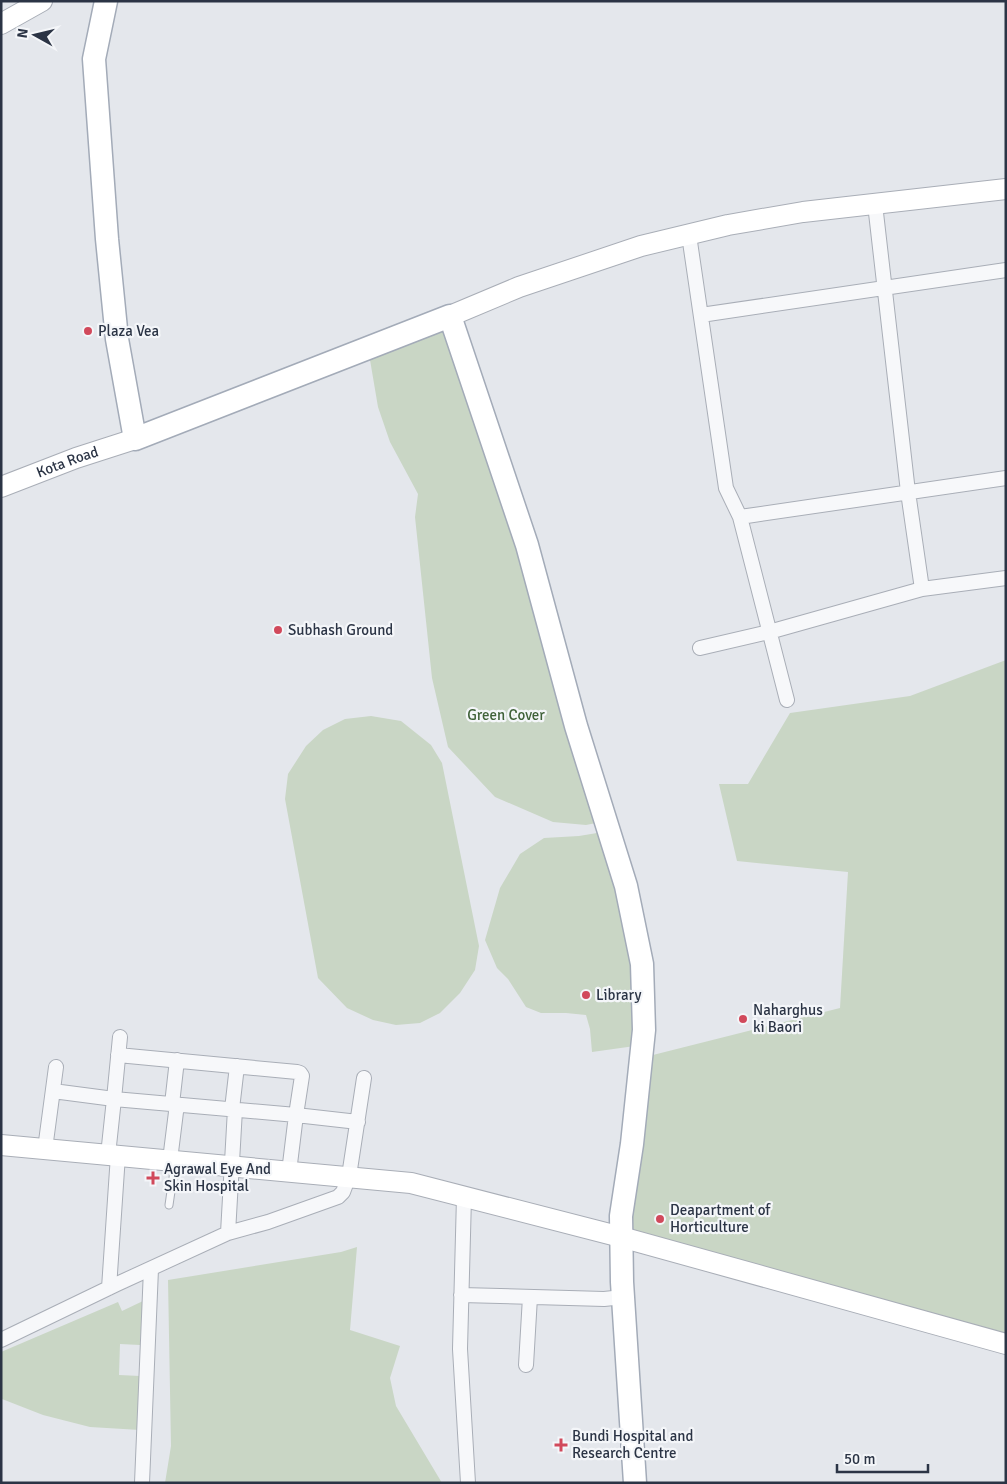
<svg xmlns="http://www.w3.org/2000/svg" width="1007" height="1484" font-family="Signika,sans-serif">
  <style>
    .green { fill: #c9d6c5 }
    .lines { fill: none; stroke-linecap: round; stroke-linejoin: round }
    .lane-casing { stroke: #a9aeb7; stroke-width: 9 }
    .street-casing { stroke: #a9aeb7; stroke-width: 16 }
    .secondary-casing { stroke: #a9aeb7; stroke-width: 22 }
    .primary-casing { stroke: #a3abb8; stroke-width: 25 }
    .lane { stroke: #f7f8fa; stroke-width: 7 }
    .street { stroke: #f7f8fa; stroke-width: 14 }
    .secondary { stroke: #fff; stroke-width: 20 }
    .primary { stroke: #fff; stroke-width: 22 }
    .poi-dot { fill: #d1495b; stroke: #f4f6f9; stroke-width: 2 }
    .labels { text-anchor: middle; stroke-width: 4.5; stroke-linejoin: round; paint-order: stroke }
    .poi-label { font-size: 15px; fill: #2b3445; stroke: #f4f6f9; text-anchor: start }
    .street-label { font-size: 15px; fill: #2b3445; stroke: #f4f6f9 }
    .park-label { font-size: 15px; fill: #3f6138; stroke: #f4f6f9 }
  </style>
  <rect width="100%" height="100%" fill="#e4e7ec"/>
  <path class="green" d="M450 316 606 821 586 825 553 822 495 797 448 747 432 678 415 517 418 494 390 442 378 407 368 348Z
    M1006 660V1343L621 1237 641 1058 840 1008 848 872 737 861 719 784H748L790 713 910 696Z
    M371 716 401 721 431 745 442 763 479 946 475 970 460 993 440 1013 420 1023 396 1025 373 1020 347 1008 318 978 285 799 288 774 306 746 323 730 345 719Z
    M609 831 626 886 642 1045 592 1052 590 1029 586 1015 566 1013H541L526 1007 508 979 497 968 485 940 500 888 520 854 544 838 579 836Z
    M357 1247 350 1330 400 1346 390 1378 396 1406 442 1483H165L171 1446 168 1280 341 1252Z
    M143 1301 140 1345 120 1344 119 1375 140 1376V1430L90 1427 43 1415 2 1399 1 1352 118 1302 122 1311Z"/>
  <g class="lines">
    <g class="lane-casing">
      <path id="lane" d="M169 1205 175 1164"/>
    </g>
    <g class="street-casing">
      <path id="street" d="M875 204 908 492 922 589
        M689 235 726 488 740 517 787 700
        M701 315 1006 270
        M740 517 1006 478
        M700 648 769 632 922 589 1006 578
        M118 1055 297 1072 300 1073 302 1076 296 1115 358 1122
        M53 1091 114 1099 120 1037
        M172 1104 177 1060
        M232 1109 237 1066
        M45 1149 56 1067
        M108 1155 114 1099 296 1115 289 1172
        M170 1160 177 1104
        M464 1197 460 1349 468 1483
        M228 1233 268 1222 338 1197 343 1192 349 1176 364 1078
        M109 1288 118 1155
        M461 1295 604 1299 623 1297
        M1 1340 117 1284 228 1233 235 1109
        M526 1365 530 1297
        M142 1483 151 1269"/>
    </g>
    <g class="secondary-casing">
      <g id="secondary">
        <path d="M1 24 42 1"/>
        <path d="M450 316 519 287 641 246 728 225 803 212 1006 189"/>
        <path id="s1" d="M1 487 76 458 135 439"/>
        <path d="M1 1145 411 1183 621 1237 1006 1344"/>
      </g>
    </g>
    <g class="primary-casing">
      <path id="primary" d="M106 1 94 59 107 239 117 339 135 439 450 316 527 545 576 726 626 886 642 964 644 1030 632 1144 621 1216 622 1282 635 1483"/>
    </g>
    <use href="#lane" class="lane"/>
    <use href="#street" class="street"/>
    <use href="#secondary" class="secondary"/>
    <use href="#primary" class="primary"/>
  </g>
  <g class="poi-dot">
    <circle cx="88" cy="331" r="5"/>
    <circle cx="278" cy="630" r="5"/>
    <circle cx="586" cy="995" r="5"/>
    <circle cx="743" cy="1019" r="5"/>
    <path d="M150.5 1170.5h5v5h5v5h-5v5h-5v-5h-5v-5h5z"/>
    <circle cx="660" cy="1219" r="5"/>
    <path d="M558.5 1437.5h5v5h5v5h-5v5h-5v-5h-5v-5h5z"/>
  </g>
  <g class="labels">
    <g class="poi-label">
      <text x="98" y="336">Plaza Vea</text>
      <text x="288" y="635">Subhash Ground</text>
      <text x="596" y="1000">Library</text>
      <text x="753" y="1015">Naharghus<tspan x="753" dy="17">ki Baori</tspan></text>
      <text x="164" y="1174">Agrawal Eye And<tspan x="164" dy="17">Skin Hospital</tspan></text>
      <text x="670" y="1215">Deapartment of<tspan x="670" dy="17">Horticulture</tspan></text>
      <text x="572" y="1441">Bundi Hospital and<tspan x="572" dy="17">Research Centre</tspan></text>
    </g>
    <g class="street-label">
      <text dy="5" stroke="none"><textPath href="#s1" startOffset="71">Kota Road</textPath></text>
    </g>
    <g class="park-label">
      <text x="506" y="720">Green Cover</text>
    </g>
  </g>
  <rect width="1007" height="1484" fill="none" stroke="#2b3445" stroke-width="5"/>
  <g transform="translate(35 35) rotate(278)" stroke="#f4f6f9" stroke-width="4" paint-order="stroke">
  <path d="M0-4L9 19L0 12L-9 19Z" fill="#2b3445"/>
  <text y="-8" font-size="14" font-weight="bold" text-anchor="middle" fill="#2b3445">N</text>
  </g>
  <path d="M837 1464v8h91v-8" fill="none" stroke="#2b3445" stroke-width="2.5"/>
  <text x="844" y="1464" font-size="15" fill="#2b3445" stroke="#f4f6f9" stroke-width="4" paint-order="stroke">50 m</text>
</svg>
